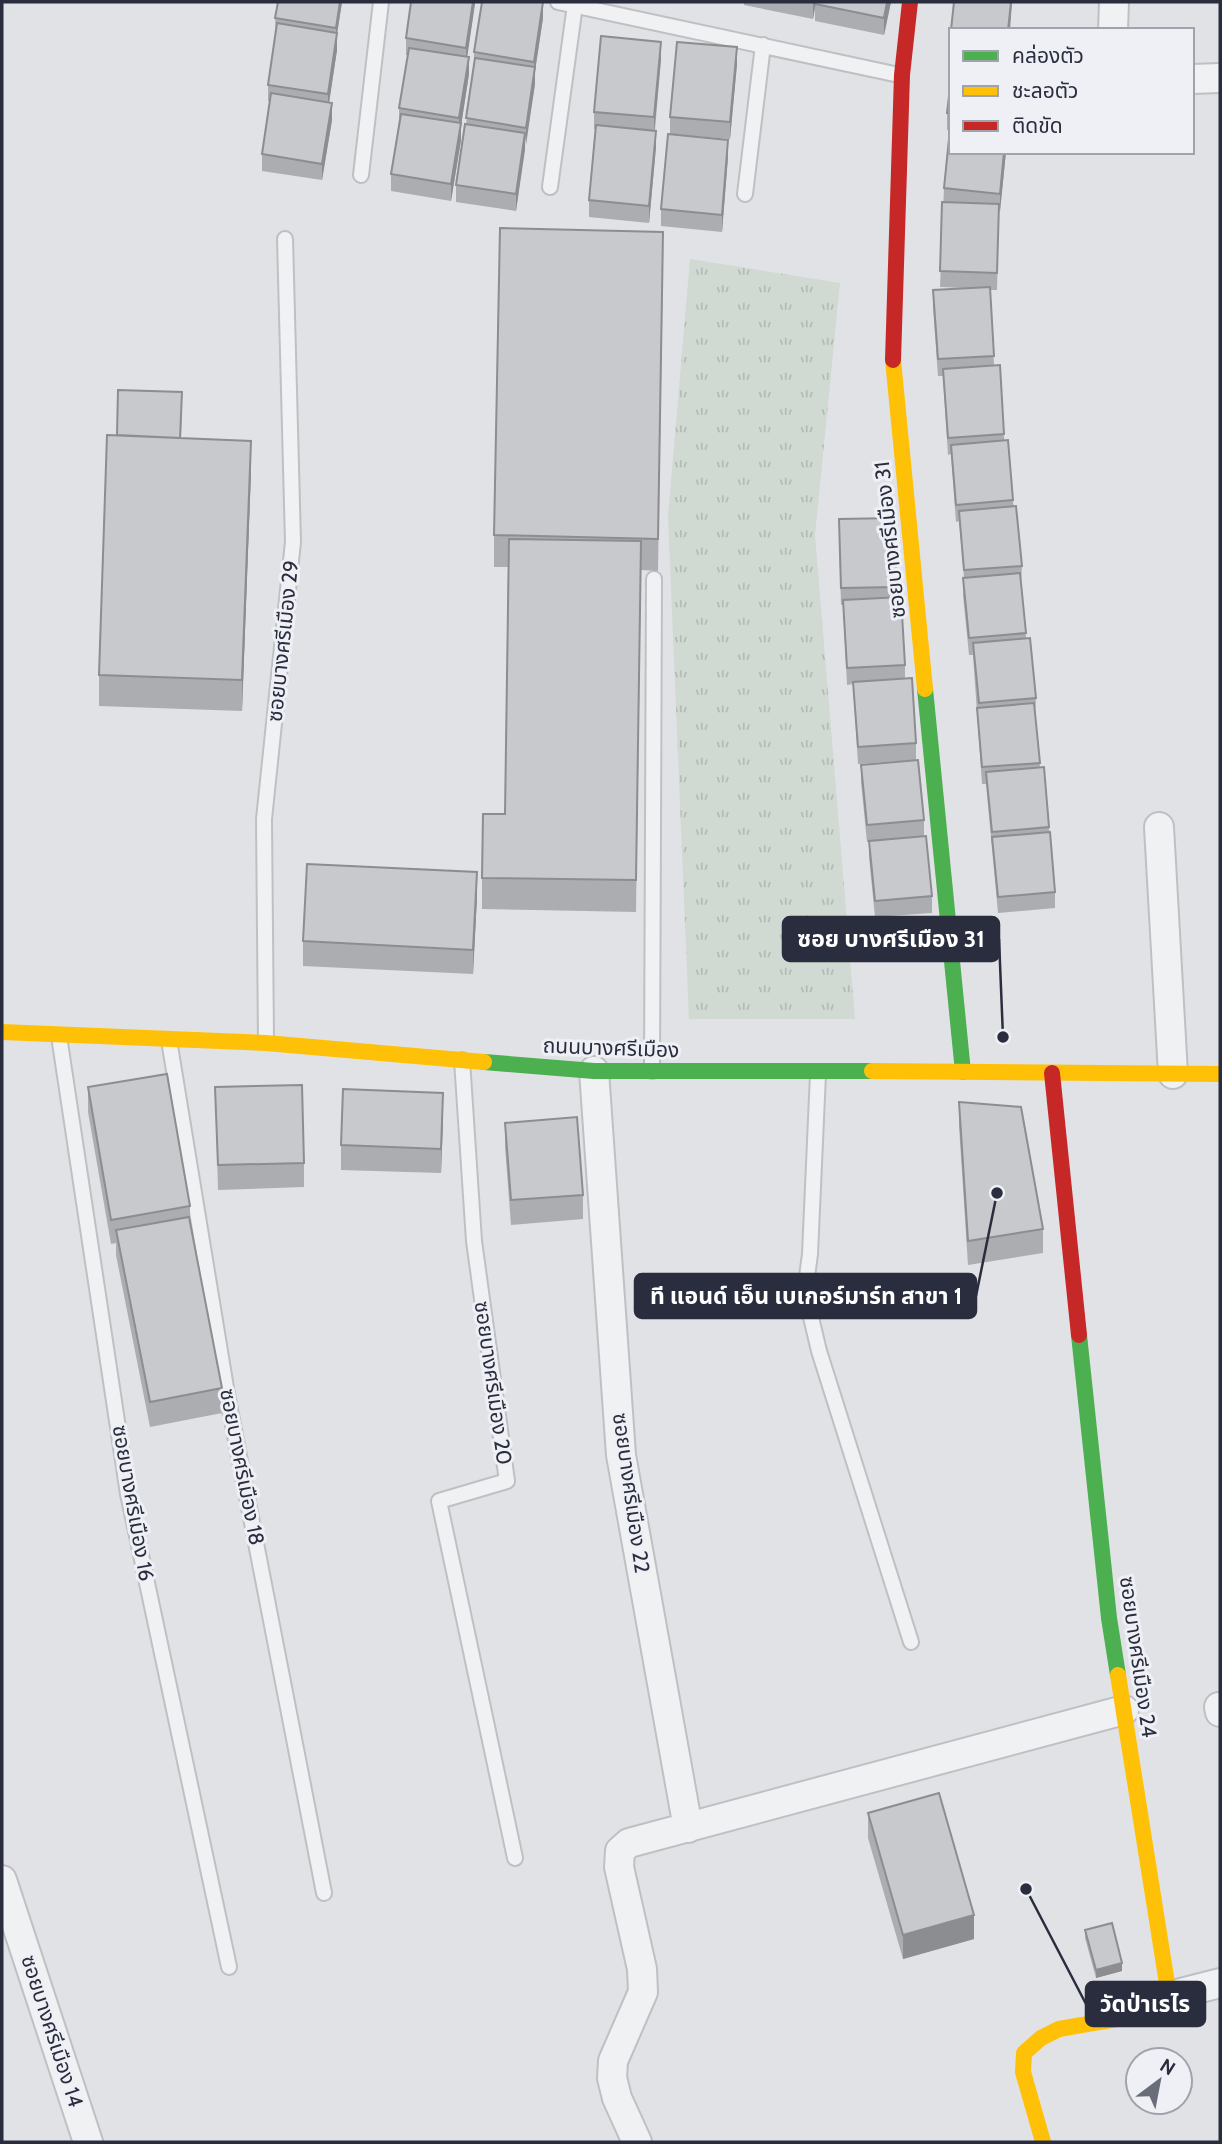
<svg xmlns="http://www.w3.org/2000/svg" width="1222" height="2144" font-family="Cabin,'Noto Sans Thai',sans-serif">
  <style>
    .grass { fill: url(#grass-tufts) }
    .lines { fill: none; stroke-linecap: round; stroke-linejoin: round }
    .lane-casing { stroke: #bfc0c4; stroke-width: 18 }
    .street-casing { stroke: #bfc0c4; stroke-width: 32 }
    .lane { stroke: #f0f1f3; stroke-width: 14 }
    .street { stroke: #f0f1f3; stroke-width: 28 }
    .fast { stroke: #4caf50; stroke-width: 16 }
    .slow { stroke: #ffc107; stroke-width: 16 }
    .jam { stroke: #c62828; stroke-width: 16 }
    .wall { fill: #abadb0 }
    .shaded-wall { fill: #8b8d90 }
    .building { fill: #c7c9cd; stroke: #8b8d90; stroke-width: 2 }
    .labels { text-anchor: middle; stroke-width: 6; stroke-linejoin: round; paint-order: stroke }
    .street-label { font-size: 21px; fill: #292d3e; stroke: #eff0f6 }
    .leader { fill: none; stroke: #292d3e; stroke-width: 2.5 }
    .callout-dot { fill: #292d3e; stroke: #eff0f6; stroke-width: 2.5 }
    .callout { fill: #292d3e; stroke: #292d3e; stroke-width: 2.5 }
    .callout-label { font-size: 23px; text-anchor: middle; font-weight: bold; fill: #fff }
  </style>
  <defs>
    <pattern id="grass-tufts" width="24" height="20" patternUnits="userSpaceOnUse" patternTransform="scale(1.75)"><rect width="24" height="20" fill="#d0d9d2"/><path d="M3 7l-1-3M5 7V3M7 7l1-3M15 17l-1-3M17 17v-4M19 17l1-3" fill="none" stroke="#b3bbb5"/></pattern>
  </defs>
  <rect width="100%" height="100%" fill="#e1e2e6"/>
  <path class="grass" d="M690 259 840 283 815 535 855 1019H689L668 517Z"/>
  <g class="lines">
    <g class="lane-casing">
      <path id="lane" d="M558 2 899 75
        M361 175 381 2
        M550 187 575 5
        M745 194 763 45
        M59 1036 128 1494 229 1967
        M169 1040 227 1394 324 1893
        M266 1041 264 819 293 542 285 239
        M462 1060 474 1241 507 1481 439 1501 515 1858
        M652 1071 654 579
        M818 1074 810 1254 805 1292 819 1351 911 1642"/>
    </g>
    <g class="street-casing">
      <path id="street" d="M1113 30 1114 2
        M1192 79 1220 78
        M1159 827 1173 1074
        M594 1071 621 1455 688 1828
        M1219 1707 1220 1712
        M2 1880 88 2142
        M1169 1996 1220 1983
        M637 2142 617 2098 612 2078 613 2061 643 1992 642 1969 619 1867 620 1851 629 1843 1124 1710"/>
    </g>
    <use href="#lane" class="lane"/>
    <use href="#street" class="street"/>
    <path class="fast" d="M925 689 963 1072
      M484 1062 594 1071H872
      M1079 1335 1109 1618 1118 1675"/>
    <path class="slow" d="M893 360 925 689
      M2 1032 266 1043 484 1062
      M872 1071 1220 1074
      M1043 2142 1023 2072 1024 2053 1041 2038 1059 2029 1140 2015 1169 1996 1118 1675"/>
    <path class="jam" d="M893 360 902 75 910 2
      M1052 1073 1079 1335"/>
  </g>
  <path class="wall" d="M278 2H342L337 34V50L329 102 332 120 322 180 262 171V154L270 102 268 101V85L276 35 275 18Z
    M475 2 467 57 469 74 461 126V140L451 201 391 191V174L399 121V108L408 55H406V38Z
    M744 2H891L884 35 815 21V7L813 19 744 5Z
    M543 18 535 71V84L525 145 516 211 456 202V185L466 124 474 65V52Z
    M661 59 655 130 656 147 649 223 589 217V200L595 129H594V112Z
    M737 64 730 139 670 134V117Z
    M951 79V152H1006L1000 211H999L997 290H990L994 365 1022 566 1021 582 1026 638 1036 698 1035 714 1040 767 1049 827 1055 892V908L998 913 986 784H982L973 655H969L963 595 964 578 959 521 956 522 951 454 948 455 943 376H938L933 307V290L963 288 940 287 944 188 949 130H947V113Z
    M728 157 722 232 661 226V209Z
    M663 263 658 571 641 570 636 912 482 909V878L505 814 508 567H494V535Z
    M182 409 181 438 251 472 242 711 99 706V675L117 435Z
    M895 518 896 598 905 665V679L916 743V760L858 764 853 684 847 685 843 605H841L839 536Z
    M861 765 924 820V836L932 896V913L875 917 869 857V842H867L861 782Z
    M477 897 473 974 303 966V941Z
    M88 1087 190 1206V1225L222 1388V1413L150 1427 116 1255V1243L111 1244 88 1112Z
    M215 1087 304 1163V1187L218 1190Z
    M959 1102 1043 1229V1253L968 1265 959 1126Z
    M443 1118 441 1173 341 1170V1145Z
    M505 1123 583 1195V1219L511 1225 505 1147Z
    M868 1813 974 1939 903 1959 868 1838Z
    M1085 1930 1122 1971 1096 1978 1085 1938Z"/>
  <path class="shaded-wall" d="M340 2H342L337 34V50L328 110V94L336 44V28Z
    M473 2H475V4L466 65V48Z
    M543 2V18L535 71V84L526 145V128L534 75V62Z
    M813 2H816L813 19Z
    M887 2H891L884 35V18Z
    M1011 2H1012L1010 30H1008Z
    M661 42V59L654 134V117Z
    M737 47V64L730 139V122Z
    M469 57V74L461 126V140L451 201V184L459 132V118Z
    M332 103V120L322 180V164Z
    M656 131V147L649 223V206Z
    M525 133V150L516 211V194Z
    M728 140V157L722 232V215Z
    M1004 152H1006L1000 211V194Z
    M251 441V472L242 711V680Z
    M477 872V897L473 974V950Z
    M443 1093V1118L441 1173V1149Z
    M974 1915V1939L903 1959V1935Z
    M1122 1963V1971L1096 1978V1970Z"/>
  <path class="building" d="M278 2H340L336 28 275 18Z
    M411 2H473L466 48 406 38Z
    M482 2H543L534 62 474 52Z
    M815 2H887L884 18 815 4Z
    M954 2H1011L1008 30H951Z
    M277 23 337 33 328 94 268 85Z
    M601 36 661 42 654 117 594 112Z
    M677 42 737 47 730 122 670 117Z
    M409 48 469 57 459 118 399 108Z
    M475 58 535 67 526 128 466 118Z
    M951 79V113H947Z
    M271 93 332 103 322 164 262 154Z
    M401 114 461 123 451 184 391 174Z
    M951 119V152H1004L1000 194 944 188Z
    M465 124 525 133 516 194 456 185Z
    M596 125 656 131 649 206 589 200Z
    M668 134 728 140 722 215 661 209Z
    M942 202 999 204 997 273 940 271Z
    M500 228 663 232 658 539 494 535Z
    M990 287 994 356 938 359 933 290Z
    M1000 365 1004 434 948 438 943 369Z
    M118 390 182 392 180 438 117 435Z
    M107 435 251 441 242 680 99 675Z
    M1008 440 1013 500 956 505 951 445Z
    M1016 506 1022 566 964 570 959 511Z
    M895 518 896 587 841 588 839 519Z
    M509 539 641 541 636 880 482 878 483 814H505Z
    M1020 573 1026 633 969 638 963 578Z
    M901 597 905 665 847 668 843 600Z
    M1030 638 1036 698 979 703 973 643Z
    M912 678 916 743 858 747 853 682Z
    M1034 703 1040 763 982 767 977 708Z
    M918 760 924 820 867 825 861 765Z
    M1044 767 1049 827 992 832 986 772Z
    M1050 832 1055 892 998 897 992 837Z
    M926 836 932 896 875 901 869 841Z
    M307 864 477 872 473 950 303 941Z
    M167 1074 190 1206 111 1220 88 1087Z
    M302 1085 304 1163 218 1165 215 1087Z
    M343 1089 443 1093 441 1149 341 1145Z
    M959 1102 1021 1107 1043 1229 968 1241Z
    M577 1117 583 1195 511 1200 505 1123Z
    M189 1217 222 1388 150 1402 116 1230Z
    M939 1793 974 1915 903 1935 868 1813Z
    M1112 1923 1122 1963 1096 1970 1085 1930Z"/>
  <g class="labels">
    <g class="street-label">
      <text transform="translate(890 540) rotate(-96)" y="7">ซอยบางศรีเมือง 31</text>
      <text transform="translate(283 641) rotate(-84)" y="7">ซอยบางศรีเมือง 29</text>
      <text transform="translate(611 1048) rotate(2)" y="7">ถนนบางศรีเมือง</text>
      <text transform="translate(493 1383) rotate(82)" y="7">ซอยบางศรีเมือง 20</text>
      <text transform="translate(242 1467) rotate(79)" y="7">ซอยบางศรีเมือง 18</text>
      <text transform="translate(631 1493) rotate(82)" y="7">ซอยบางศรีเมือง 22</text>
      <text transform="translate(133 1503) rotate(80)" y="7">ซอยบางศรีเมือง 16</text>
      <text transform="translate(1138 1657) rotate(82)" y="7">ซอยบางศรีเมือง 24</text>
      <text transform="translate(52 2031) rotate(72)" y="7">ซอยบางศรีเมือง 14</text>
    </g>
  </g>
  <path class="leader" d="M1003 1037L999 939M997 1193L976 1296M1026 1889L1086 2004"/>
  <g class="callout-dot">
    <circle cx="1003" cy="1037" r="7"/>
    <circle cx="997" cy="1193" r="7"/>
    <circle cx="1026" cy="1889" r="7"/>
  </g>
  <g class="callout">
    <rect x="783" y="917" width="216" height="44" rx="7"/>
    <rect x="635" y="1274" width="341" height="44" rx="7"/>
    <rect x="1086" y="1982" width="119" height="44" rx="7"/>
  </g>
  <g class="callout-label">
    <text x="891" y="947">ซอย บางศรีเมือง 31</text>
    <text x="806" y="1304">ที แอนด์ เอ็น เบเกอร์มาร์ท สาขา 1</text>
    <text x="1145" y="2012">วัดป่าเรไร</text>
  </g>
  <rect width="1222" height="2144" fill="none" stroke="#292d3e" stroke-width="7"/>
  <rect x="949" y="28" width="245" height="126" fill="#eff0f6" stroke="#a0a2ac" stroke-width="2"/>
  <rect x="963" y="51" width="35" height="10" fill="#4caf50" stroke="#a0a2ac" stroke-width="2"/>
  <text x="1012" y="63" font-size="21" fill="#292d3e">คล่องตัว</text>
  <rect x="963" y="86" width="35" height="10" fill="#ffc107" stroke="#a0a2ac" stroke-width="2"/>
  <text x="1012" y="98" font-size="21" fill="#292d3e">ชะลอตัว</text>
  <rect x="963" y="121" width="35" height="10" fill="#c62828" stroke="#a0a2ac" stroke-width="2"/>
  <text x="1012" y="133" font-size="21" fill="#292d3e">ติดขัด</text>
  <g transform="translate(1159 2081) rotate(32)"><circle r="33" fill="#eff0f6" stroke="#a0a2ac" stroke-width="2"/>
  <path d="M0-5L12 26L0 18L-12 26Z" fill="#696c79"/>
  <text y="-10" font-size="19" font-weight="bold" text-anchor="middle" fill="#292d3e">N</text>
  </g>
</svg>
